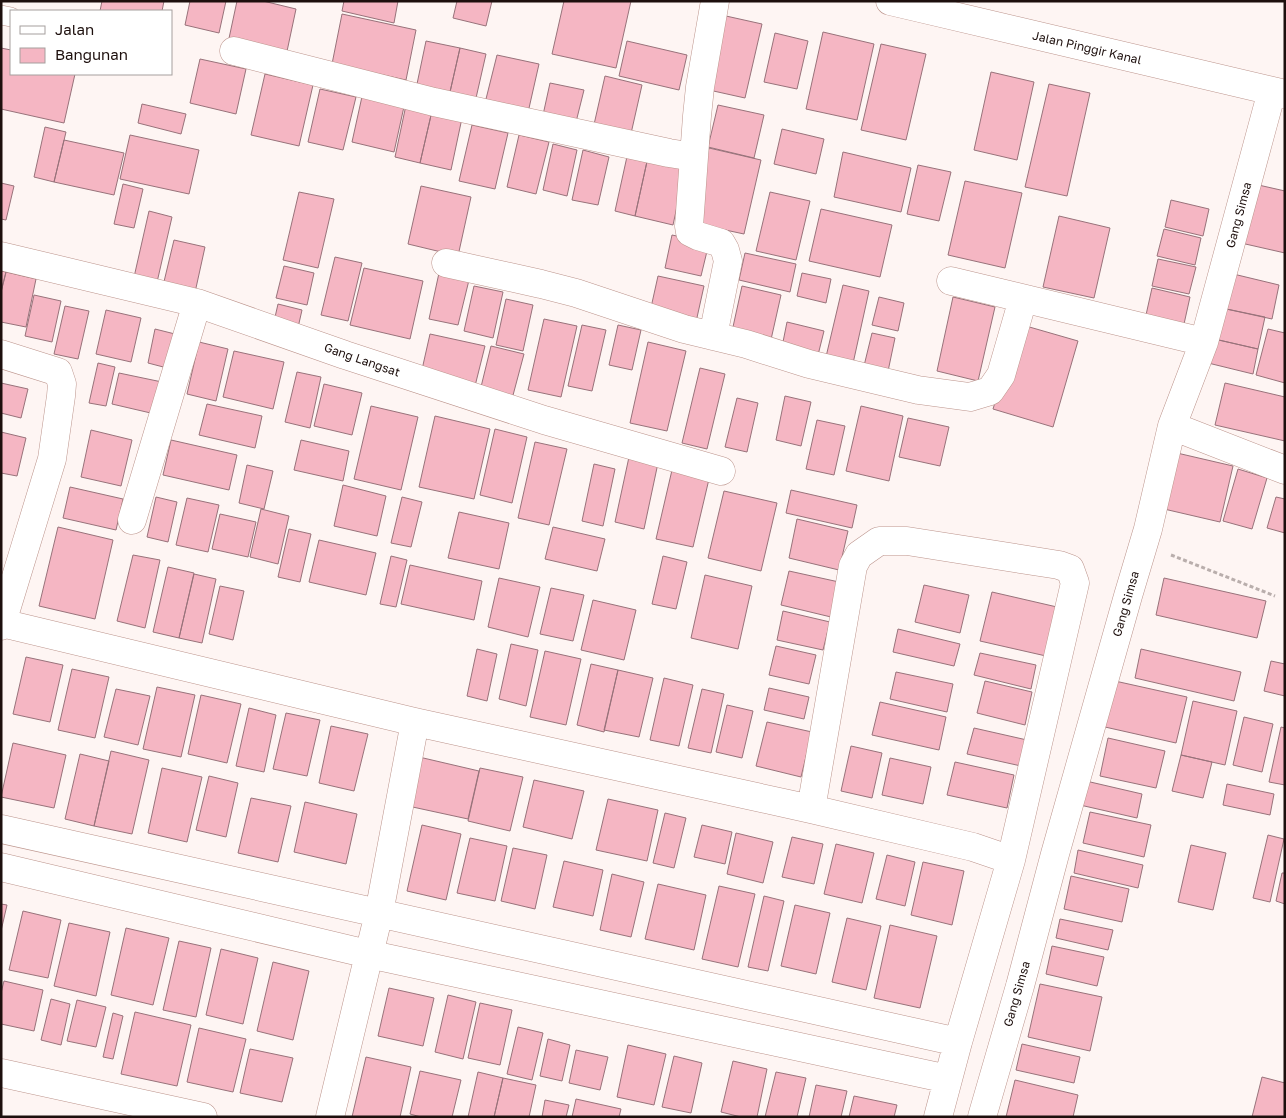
<svg xmlns="http://www.w3.org/2000/svg" width="1286" height="1118" font-family="'Golos Text',sans-serif">
  <style>
    .building { fill: #f5b6c3; stroke: #98727a }
    .lines { fill: none; stroke-linecap: round; stroke-linejoin: round }
    .service-casing { stroke: #bc948c; stroke-width: 20 }
    .minor-casing { stroke: #bc948c; stroke-width: 29 }
    .path { stroke: #b9aeac; stroke-width: 3; stroke-dasharray: 4 2.5; stroke-linecap: butt }
    .service { stroke: #fff; stroke-width: 19 }
    .minor { stroke: #fff; stroke-width: 28 }
    .labels { text-anchor: middle; stroke-width: 5; stroke-linejoin: round; paint-order: stroke }
    .street-label { font-size: 12px; fill: #1d0f0d; stroke: #fff }
  </style>
  <rect width="100%" height="100%" fill="#fef5f3"/>
  <path class="building" d="M102 1H164L162 11H100Z
    M190 1H226L219 33 185 25Z
    M237 1H263L296 9 286 56 228 43Z
    M344 1H398L394 23 342 11Z
    M457 1H492L486 26 453 18Z
    M564 1H631L616 68 552 54Z
    M342 14 416 30 406 80 332 64Z
    M726 16 762 24 745 98 709 90Z
    M823 32 874 44 857 120 806 109Z
    M775 33 808 41 797 89 764 82Z
    M426 41 460 48 450 92 417 84Z
    M627 41 687 55 679 90 619 76Z
    M881 44 926 54 906 140 861 130Z
    M1 48 11 50V74H75L64 123 1 109Z
    M460 48 486 54 476 98 450 92Z
    M497 55 539 64 527 117 484 107Z
    M200 59 246 69 236 114 190 103Z
    M991 72 1034 82 1017 160 974 150Z
    M265 74 313 85 299 146 251 135Z
    M605 76 642 85 630 138 593 129Z
    M550 83 584 90 576 122 543 115Z
    M1049 84 1090 93 1067 196 1025 187Z
    M320 89 356 97 343 150 308 142Z
    M363 92 405 102 394 152 352 142Z
    M142 104 186 114 181 134 138 123Z
    M406 105 432 111 420 163 395 157Z
    M718 105 764 115 754 158 708 147Z
    M432 111 462 118 451 170 420 163Z
    M472 125 508 133 495 189 459 181Z
    M45 127 66 132 54 182 34 177Z
    M782 129 824 139 816 174 774 164Z
    M130 135 199 150 189 194 120 179Z
    M519 135 549 142 536 194 507 187Z
    M64 140 124 153 114 195 54 182Z
    M553 144 577 150 567 196 543 190Z
    M709 148 761 160 744 234 693 223Z
    M583 150 609 157 598 205 572 200Z
    M628 152 648 157 635 216 615 211Z
    M843 152 911 168 901 212 834 197Z
    M648 157 686 165 673 225 635 216Z
    M918 165 951 172 939 221 907 214Z
    M965 181 1022 193 1005 268 948 255Z
    M1 183 14 186 6 220 1 219Z
    M123 184 143 189 134 228 114 224Z
    M1254 184 1285 191V253L1241 243Z
    M421 186 471 197 458 256 408 244Z
    M299 192 334 199 318 268 283 260Z
    M770 192 810 201 796 260 756 251Z
    M1171 200 1209 209 1203 236 1165 227Z
    M821 209 892 225 880 277 809 261Z
    M149 211 172 217 155 291 132 286Z
    M1059 216 1110 228 1094 298 1043 287Z
    M1164 229 1201 238 1195 265 1157 256Z
    M672 235 709 243 701 276 665 268Z
    M174 240 205 247 194 297 162 290Z
    M745 253 796 264 790 292 739 280Z
    M335 257 362 263 348 321 321 315Z
    M1158 259 1196 267 1189 294 1152 286Z
    M284 266 314 273 307 305 276 298Z
    M364 268 423 281 410 339 350 325Z
    M1 271 6 272 1 292Z
    M6 272 36 279 26 327 1 322V292Z
    M1225 272 1279 285 1272 319 1217 307Z
    M439 273 469 280 458 325 429 319Z
    M802 273 831 279 826 303 797 296Z
    M658 276 704 286 696 322 650 312Z
    M843 285 869 291 852 368 825 361Z
    M474 286 503 292 493 338 464 331Z
    M742 286 781 295 770 344 731 336Z
    M1152 288 1190 297 1184 324 1146 315Z
    M34 295 61 301 52 342 25 336Z
    M879 297 904 303 898 331 872 325Z
    M953 297 995 307 978 381 937 371Z
    M506 299 533 305 523 351 496 345Z
    M278 304 302 310 297 332 273 326Z
    M65 306 89 311 78 359 54 354Z
    M1217 307 1265 317 1258 349 1210 338Z
    M106 310 141 318 131 362 96 354Z
    M544 319 577 326 561 397 528 390Z
    M787 322 824 331 818 355 782 347Z
    M1019 324 1078 341 1053 427 993 409Z
    M582 325 606 330 592 391 568 386Z
    M618 325 641 330 632 370 609 365Z
    M155 329 179 335 171 369 148 363Z
    M1268 329 1285 333V383L1256 375Z
    M872 333 895 338 887 376 863 370Z
    M430 334 485 346 475 386 421 374Z
    M1210 338 1258 349 1253 374 1204 362Z
    M199 342 228 349 216 401 187 394Z
    M648 342 686 351 667 431 630 423Z
    M491 346 524 354 512 399 480 391Z
    M234 351 284 362 273 409 223 397Z
    M98 363 115 367 106 406 89 403Z
    M700 368 725 374 707 449 682 443Z
    M297 372 321 377 310 428 285 422Z
    M119 373 162 382 155 414 112 404Z
    M1 383 28 389 21 418 1 413Z
    M1225 383 1285 397V441L1215 425Z
    M324 384 362 393 352 435 314 426Z
    M785 396 811 402 801 446 776 440Z
    M737 398 758 403 747 452 725 447Z
    M207 404 262 416 255 448 199 435Z
    M371 406 418 417 401 490 354 479Z
    M861 406 903 416 889 481 846 471Z
    M435 416 490 429 474 499 419 487Z
    M908 418 949 427 940 466 899 457Z
    M817 420 845 426 834 475 806 469Z
    M495 429 527 437 512 503 480 495Z
    M91 430 132 440 121 486 81 477Z
    M1 432 26 438 17 476 1 473Z
    M171 440 237 455 229 490 163 475Z
    M301 440 349 451 343 481 294 470Z
    M535 442 567 449 549 525 518 518Z
    M1177 453 1233 466 1220 522 1164 509Z
    M629 457 658 463 644 529 615 522Z
    M594 464 615 469 603 526 582 521Z
    M247 465 273 471 264 509 239 503Z
    M1238 469 1267 478 1252 529 1223 521Z
    M672 470 709 479 693 547 656 539Z
    M343 485 386 496 377 536 334 526Z
    M70 487 123 499 116 530 63 518Z
    M791 490 857 505 852 528 786 513Z
    M724 491 777 503 761 571 708 558Z
    M156 497 177 502 168 542 147 537Z
    M402 497 422 502 411 547 391 543Z
    M1276 497 1285 499V533L1267 528Z
    M187 498 219 505 208 552 176 545Z
    M261 509 289 516 278 564 250 557Z
    M459 512 509 523 499 569 448 558Z
    M220 514 256 522 248 557 212 549Z
    M797 519 848 531 839 570 789 558Z
    M58 527 113 540 95 619 39 606Z
    M553 527 605 539 597 571 545 559Z
    M289 529 311 534 300 582 278 577Z
    M319 540 376 553 366 595 309 582Z
    M133 555 160 560 145 628 117 621Z
    M391 556 407 560 396 607 380 604Z
    M663 556 687 562 676 609 652 604Z
    M410 565 482 581 474 620 401 604Z
    M168 567 194 573 179 638 153 632Z
    M789 571 839 582 831 617 781 605Z
    M194 574 216 579 202 643 179 638Z
    M705 575 752 586 738 649 691 638Z
    M499 578 540 587 528 637 488 627Z
    M1164 578 1266 601 1257 638 1156 615Z
    M924 585 969 595 960 633 915 622Z
    M220 586 244 591 233 640 209 634Z
    M551 588 584 595 573 641 540 634Z
    M992 592 1057 607 1046 656 980 641Z
    M593 600 636 610 624 660 581 650Z
    M783 611 830 622 823 650 777 640Z
    M898 629 960 644 954 666 893 652Z
    M511 644 538 650 526 706 499 699Z
    M776 646 816 655 809 684 769 675Z
    M477 649 497 654 487 701 467 696Z
    M1141 649 1241 672 1234 701 1135 678Z
    M545 651 581 659 566 725 530 717Z
    M980 653 1036 665 1031 689 974 675Z
    M26 657 63 665 50 722 13 714Z
    M1271 661 1285 664V696L1264 691Z
    M591 664 618 670 604 732 577 725Z
    M72 669 109 677 95 738 58 730Z
    M618 670 653 678 639 737 604 730Z
    M896 672 953 684 947 712 890 699Z
    M664 678 693 685 679 746 650 740Z
    M985 681 1032 692 1025 725 977 713Z
    M1115 681 1187 697 1176 743 1105 727Z
    M157 687 195 695 181 757 143 749Z
    M769 688 809 697 804 719 764 710Z
    M116 689 150 696 138 745 104 737Z
    M702 689 724 694 711 753 688 748Z
    M201 695 241 704 227 763 188 754Z
    M1193 701 1237 711 1225 765 1181 755Z
    M880 702 946 717 939 750 872 735Z
    M727 705 753 711 742 758 716 752Z
    M249 708 276 715 264 772 236 766Z
    M286 713 320 720 307 776 273 769Z
    M1244 717 1273 724 1262 772 1233 765Z
    M767 722 812 732 801 777 756 766Z
    M331 726 368 734 354 791 319 783Z
    M1281 727 1285 728V785L1269 782Z
    M974 728 1027 740 1021 766 967 754Z
    M1108 738 1165 751 1156 788 1100 776Z
    M13 743 66 755 54 808 1 797Z
    M851 746 882 753 872 798 841 791Z
    M111 751 149 760 132 834 94 826Z
    M80 754 109 761 94 826 65 819Z
    M1181 755 1212 762 1203 798 1172 791Z
    M419 757 479 771 468 819 408 806Z
    M890 758 931 767 923 804 882 795Z
    M955 762 1014 775 1007 808 947 795Z
    M162 768 202 777 187 842 148 833Z
    M480 768 523 777 510 831 468 821Z
    M209 776 238 783 226 837 196 830Z
    M534 780 584 791 572 839 523 827Z
    M1086 781 1142 794 1137 818 1080 805Z
    M1227 784 1274 794 1270 815 1223 805Z
    M251 798 291 806 278 862 238 853Z
    M608 799 658 810 647 861 596 850Z
    M305 802 357 814 346 864 294 852Z
    M1090 812 1151 825 1144 857 1083 843Z
    M665 813 686 818 674 868 653 863Z
    M422 825 461 834 446 900 407 891Z
    M702 825 732 832 725 864 694 857Z
    M736 833 773 842 763 883 727 874Z
    M1268 835 1284 839 1270 902 1253 898Z
    M792 837 823 844 814 884 782 877Z
    M470 838 507 846 495 901 457 893Z
    M836 844 874 853 862 903 824 894Z
    M1191 845 1226 853 1213 910 1178 902Z
    M513 848 547 855 535 909 501 901Z
    M1078 850 1143 865 1138 888 1074 873Z
    M887 855 915 862 905 906 876 899Z
    M564 861 603 870 593 916 553 907Z
    M923 862 964 871 952 925 911 915Z
    M1282 873H1285V904L1276 901Z
    M612 874 644 882 631 937 600 930Z
    M1071 876 1129 889 1122 922 1064 909Z
    M658 884 706 895 694 950 645 939Z
    M719 886 755 894 738 967 702 959Z
    M764 896 784 901 768 971 748 967Z
    M1 904 7 905 1 931Z
    M795 905 830 913 816 974 781 966Z
    M23 911 61 920 48 978 9 970Z
    M847 918 881 926 866 990 832 982Z
    M1060 919 1113 930 1108 950 1056 938Z
    M69 923 110 932 96 996 54 986Z
    M890 925 937 936 920 1008 874 998Z
    M126 928 169 938 153 1005 111 995Z
    M179 941 211 948 196 1017 163 1010Z
    M1052 946 1104 957 1097 986 1046 974Z
    M221 949 258 958 243 1024 206 1015Z
    M273 962 309 971 293 1040 257 1031Z
    M4 981 43 990 34 1031 1 1024V993Z
    M1040 984 1102 997 1090 1051 1028 1037Z
    M389 988 434 998 423 1046 378 1036Z
    M448 995 476 1002 463 1059 435 1052Z
    M51 999 70 1004 61 1045 41 1040Z
    M77 1000 106 1007 96 1047 67 1041Z
    M480 1003 512 1010 500 1065 468 1058Z
    M135 1012 191 1025 177 1086 121 1074Z
    M113 1013 123 1016 113 1059 103 1057Z
    M518 1027 543 1033 532 1080 507 1074Z
    M199 1028 246 1039 233 1092 187 1082Z
    M548 1039 570 1045 562 1081 540 1076Z
    M1022 1044 1080 1057 1074 1083 1016 1070Z
    M628 1045 666 1054 654 1105 617 1097Z
    M250 1049 293 1058 282 1102 240 1093Z
    M576 1050 608 1057 600 1090 569 1083Z
    M674 1056 702 1063 691 1113 662 1107Z
    M366 1057 411 1067 400 1117H352Z
    M733 1061 767 1069 757 1117H741L721 1112Z
    M420 1071 461 1080 452 1117H421L410 1114Z
    M478 1072 503 1078 494 1117H468Z
    M776 1072 806 1078 797 1117H765Z
    M1262 1077 1285 1083V1117H1252Z
    M503 1078 536 1085 529 1117H494Z
    M1015 1080 1078 1095 1073 1117H1006Z
    M816 1085 847 1091 841 1117H809Z
    M854 1096 897 1105 894 1117H849Z
    M576 1099 621 1109 619 1117H572Z
    M545 1100 569 1105 566 1117H542Z"/>
  <g class="lines">
    <g class="service-casing">
      <path id="service" d="M1 15 11 17"/>
    </g>
    <g class="minor-casing">
      <path id="minor" d="M890 1 1285 94
        M234 51 434 102 669 153 694 157 689 226 690 232 698 236 721 243 725 250 728 261 713 336
        M694 157 697 116 700 87 715 1
        M1 256 197 303 345 355 544 420 721 471
        M446 263 541 284 576 293 684 329 746 344 809 364 918 390 970 397 990 391 1001 375 1023 299
        M951 281 1204 342
        M1 354 58 372 62 384 61 396 52 459 1 626
        M1172 426 1285 470
        M132 520 197 303
        M2 623 415 722 811 809 973 847 1011 860
        M811 809 853 566 859 555 879 541H907L1059 565 1070 569 1075 583 1011 860 958 1042 938 1117
        M1 829 958 1042
        M1 867 368 954 948 1079
        M1 1073 203 1117
        M330 1117 379 913 415 722
        M982 1117 1020 986 1055 854 1128 596 1148 529 1172 426 1204 342 1272 91"/>
    </g>
    <path class="path" d="M1171 555 1275 596"/>
    <use href="#service" class="service"/>
    <use href="#minor" class="minor"/>
  </g>
  <g class="labels">
    <g class="street-label">
      <text transform="translate(1087 48) rotate(13)" y="4">Jalan Pinggir Kanal</text>
      <text transform="translate(1239 215) rotate(-75)" y="4">Gang Simsa</text>
      <text transform="translate(362 360) rotate(19)" y="4">Gang Langsat</text>
      <text transform="translate(1126 604) rotate(-74)" y="4">Gang Simsa</text>
      <text transform="translate(1017 994) rotate(-74)" y="4">Gang Simsa</text>
    </g>
  </g>
  <rect width="1286" height="1118" fill="none" stroke="#1d0f0d" stroke-width="5"/>
  <rect x="10" y="10" width="162" height="65" fill="#ffffff" stroke="#a59f9e"/>
  <rect x="20" y="26" width="25" height="8" fill="#ffffff" stroke="#a59f9e"/>
  <text x="55" y="35" font-size="15" fill="#1d0f0d">Jalan</text>
  <rect x="20" y="48" width="25" height="15" fill="#f5b6c3" stroke="#a59f9e"/>
  <text x="55" y="60" font-size="15" fill="#1d0f0d">Bangunan</text>
</svg>
